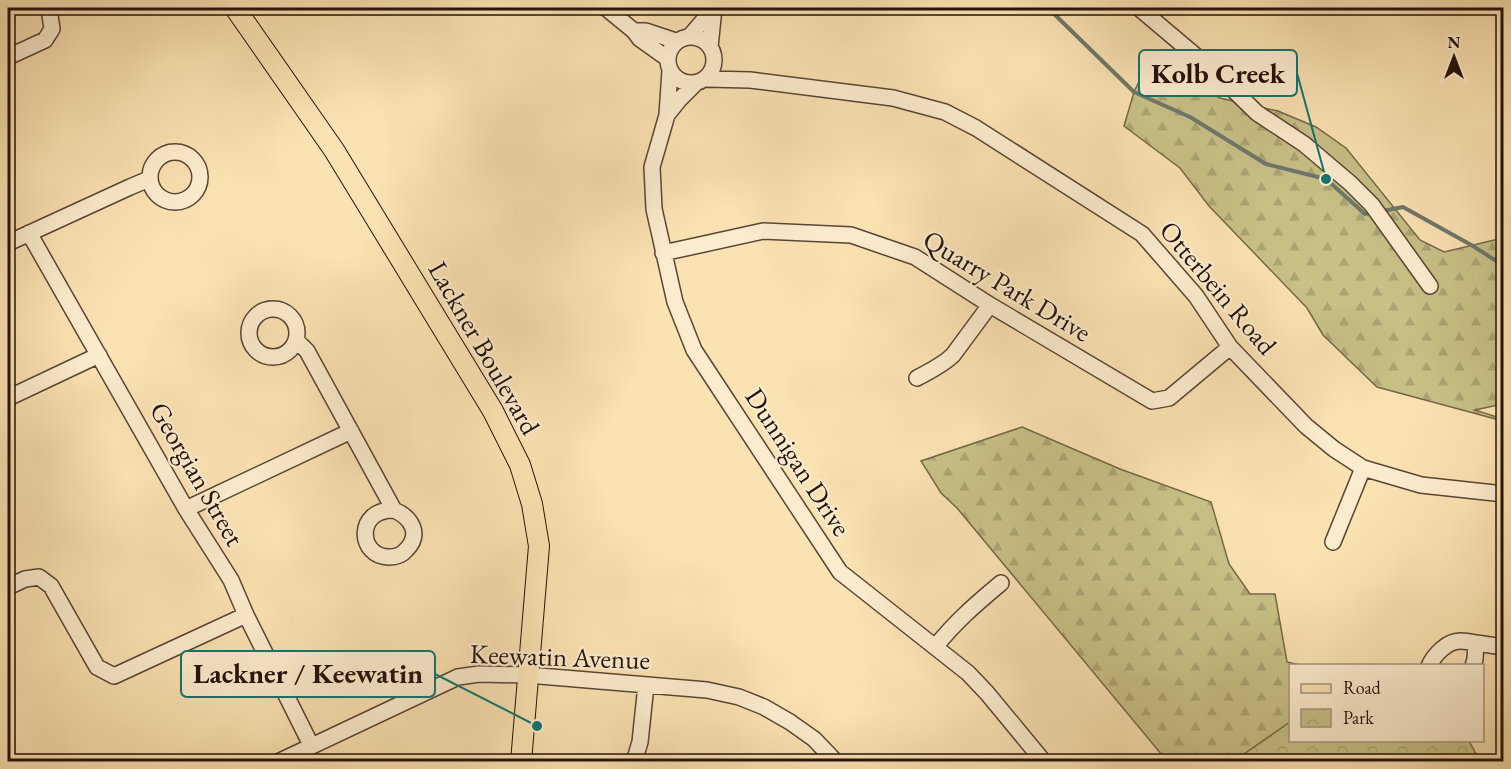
<svg xmlns="http://www.w3.org/2000/svg" width="1511" height="769" font-family="'EB Garamond',serif">
  <style>
    .forest { fill: url(#forest-firs); stroke: #766848; stroke-width: 1.5 }
    .park { fill: url(#park-crowns); stroke: #766848; stroke-width: 1.5 }
    .lines { fill: none; stroke-linecap: round; stroke-linejoin: round }
    .stream { stroke: #6e786c; stroke-width: 4 }
    .minor-casing { stroke: #5a4534; stroke-width: 18 }
    .major-casing { stroke: #24110a; stroke-width: 22 }
    .minor { stroke: #fcecce; stroke-width: 15 }
    .major { stroke: #fbe2b3; stroke-width: 20 }
    .labels { text-anchor: middle; stroke-width: 4.5; stroke-linejoin: round; paint-order: stroke }
    .street-label { font-size: 27px; fill: #24110a; stroke: #fcecce }
    .leader { fill: none; stroke: #0f766e; stroke-width: 2 }
    .callout-dot { fill: #0f766e; stroke: #fcecce; stroke-width: 2 }
    .callout { fill: #fcecce; stroke: #0f766e; stroke-width: 2 }
    .callout-label { font-size: 28px; text-anchor: middle; font-weight: bold; fill: #24110a }
  </style>
  <defs>
    <pattern id="forest-firs" width="22" height="20" patternUnits="userSpaceOnUse" patternTransform="scale(1.5)"><rect width="22" height="20" fill="#c7c087"/><path d="M5 1l3.5 6h-7zM16 11l3.5 6h-7z" fill="#aba473"/></pattern>
    <pattern id="park-crowns" width="20" height="18" patternUnits="userSpaceOnUse" patternTransform="scale(1.5)"><rect width="20" height="18" fill="#c7c087"/><path d="M2 6a3 3 0 1 1 6 0M12 15a3 3 0 1 1 6 0" fill="none" stroke="#aba473"/></pattern>
  </defs>
  <rect width="100%" height="100%" fill="#fbe2b3"/>
  <filter id="stains"><feTurbulence type="fractalNoise" baseFrequency=".00333" numOctaves="4"/><feColorMatrix values="0 0 0 0 .2 0 0 0 0 .09 0 0 0 0 .02 0 0 0 .5 -.17"/></filter>
  <radialGradient id="worn" r=".72"><stop offset=".6" stop-color="#630" stop-opacity="0"/><stop offset="1" stop-color="#630" stop-opacity=".3"/></radialGradient>
  <path class="forest" d="M1146 53 1172 55 1204 89 1220 98 1278 111 1316 127 1346 148 1420 240 1444 252 1503 238V404L1475 410 1503 419V421L1377 387 1323 335 1307 308 1209 206 1180 168 1124 126 1134 92 1143 73Z
    M1022 427 1120 469 1211 502 1229 564 1250 594H1275L1287 662 1300 665 1290 666V740L1461 761H1167L957 508 941 493 921 461Z"/>
  <path class="park" d="M1290 722V740L1469 741 1480 761H1234Z"/>
  <g class="lines">
    <path class="stream" d="M1048 8 1134 92 1190 117 1266 164 1326 179 1365 214 1372 212
      M1383 211 1403 207 1473 246 1504 266"/>
    <g class="minor-casing">
      <path id="minor" d="M606 8 634 31 640 39 668 59
        M1139 8 1216 73 1257 113 1304 144 1350 183 1372 205 1430 286
        M634 31H646L676 41
        M690 36 713 9
        M668 60a23 23 0 1 1 46 0a23 23 0 1 1-46 0Z
        M710 47 714 8
        M8 57 45 40 52 29 49 8
        M670 70 667 115 652 167 654 209 675 302 694 350 840 572 968 673 987 693 1044 762
        M706 79 750 80 893 98 945 112 976 128 1142 234 1196 296 1230 347 1306 426 1334 449 1363 468 1421 485 1504 494
        M667 115 679 100 695 84
        M150 177a25 25 0 1 1 50 0a25 25 0 1 1-50 0Z
        M29 233 186 509 231 580 246 615 311 745
        M8 243 130 187 149 179
        M663 253 763 231 851 235 915 257 990 305 1152 401 1169 398 1230 347
        M249 333a24 24 0 1 1 48 0a24 24 0 1 1-48 0Z
        M296 340 307 351 394 510C411 517 422 534 406 550 402 555 396 557 389 557 358 557 355 509 394 510
        M917 378C930 371 943 365 953 355L990 305
        M8 398 99 355
        M186 509 351 431
        M1333 542 1363 468
        M8 587 25 579 39 577 51 586 97 667 114 676 246 615
        M1476 643 1504 647
        M936 646C956 621 976 604 1001 583
        M1429 666C1434 655 1447 641 1460 641 1465 641 1471 642 1476 643L1475 659 1473 666
        M278 762 458 677 479 674 528 675 707 690 739 697 764 707 790 722 814 739 836 762
        M634 762 640 742 646 685"/>
    </g>
    <g class="major-casing">
      <path id="major" d="M235 8 334 150 493 411 520 465 532 504 539 546 521 762"/>
    </g>
    <use href="#minor" class="minor"/>
    <use href="#major" class="major"/>
  </g>
  <g class="labels">
    <g class="street-label">
      <text transform="translate(1007 286) rotate(31)" y="9">Quarry Park Drive</text>
      <text transform="translate(1218 288) rotate(50)" y="9">Otterbein Road</text>
      <text transform="translate(484 348) rotate(60)" y="9">Lackner Boulevard</text>
      <text transform="translate(798 462) rotate(57)" y="9">Dunnigan Drive</text>
      <text transform="translate(197 474) rotate(60)" y="9">Georgian Street</text>
      <text transform="translate(560 657) rotate(2)" y="9">Keewatin Avenue</text>
    </g>
  </g>
  <path class="leader" d="M1326 179L1297 73M537 726L435 674"/>
  <g class="callout-dot">
    <circle cx="1326" cy="179" r="6"/>
    <circle cx="537" cy="726" r="6"/>
  </g>
  <g class="callout">
    <rect x="1139" y="50" width="158" height="46" rx="6"/>
    <rect x="181" y="651" width="254" height="46" rx="6"/>
  </g>
  <g class="callout-label">
    <text x="1218" y="83">Kolb Creek</text>
    <text x="308" y="683">Lackner / Keewatin</text>
  </g>
  <rect width="1511" height="769" fill="none" stroke="#fbe2b3" stroke-width="30"/>
  <rect x="9" y="9" width="1493" height="751" fill="none" stroke="#24110a" stroke-width="3"/>
  <rect x="15" y="15" width="1481" height="739" fill="none" stroke="#24110a" stroke-width="1.5"/>
  <rect x="1289" y="664" width="195" height="78" fill="#fcecce" stroke="#a69480" stroke-width="1.5"/>
  <rect x="1301" y="684" width="30" height="9" fill="#fbe2b3" stroke="#a69480" stroke-width="1.5"/>
  <text x="1343" y="694" font-size="18" fill="#24110a">Road</text>
  <rect x="1301" y="709" width="30" height="18" fill="url(#park-crowns)" stroke="#a69480" stroke-width="1.5"/>
  <text x="1343" y="724" font-size="18" fill="#24110a">Park</text>
  <g transform="translate(1454 57)" stroke="#fcecce" stroke-width="4.5" paint-order="stroke">
  <path d="M0-4.5L10 22L0 15L-10 22Z" fill="#24110a"/>
  <text y="-9" font-size="16" font-weight="bold" text-anchor="middle" fill="#24110a">N</text>
  </g>
  <rect width="100%" height="100%" filter="url(#stains)"/>
  <rect width="100%" height="100%" fill="url(#worn)"/>
</svg>
